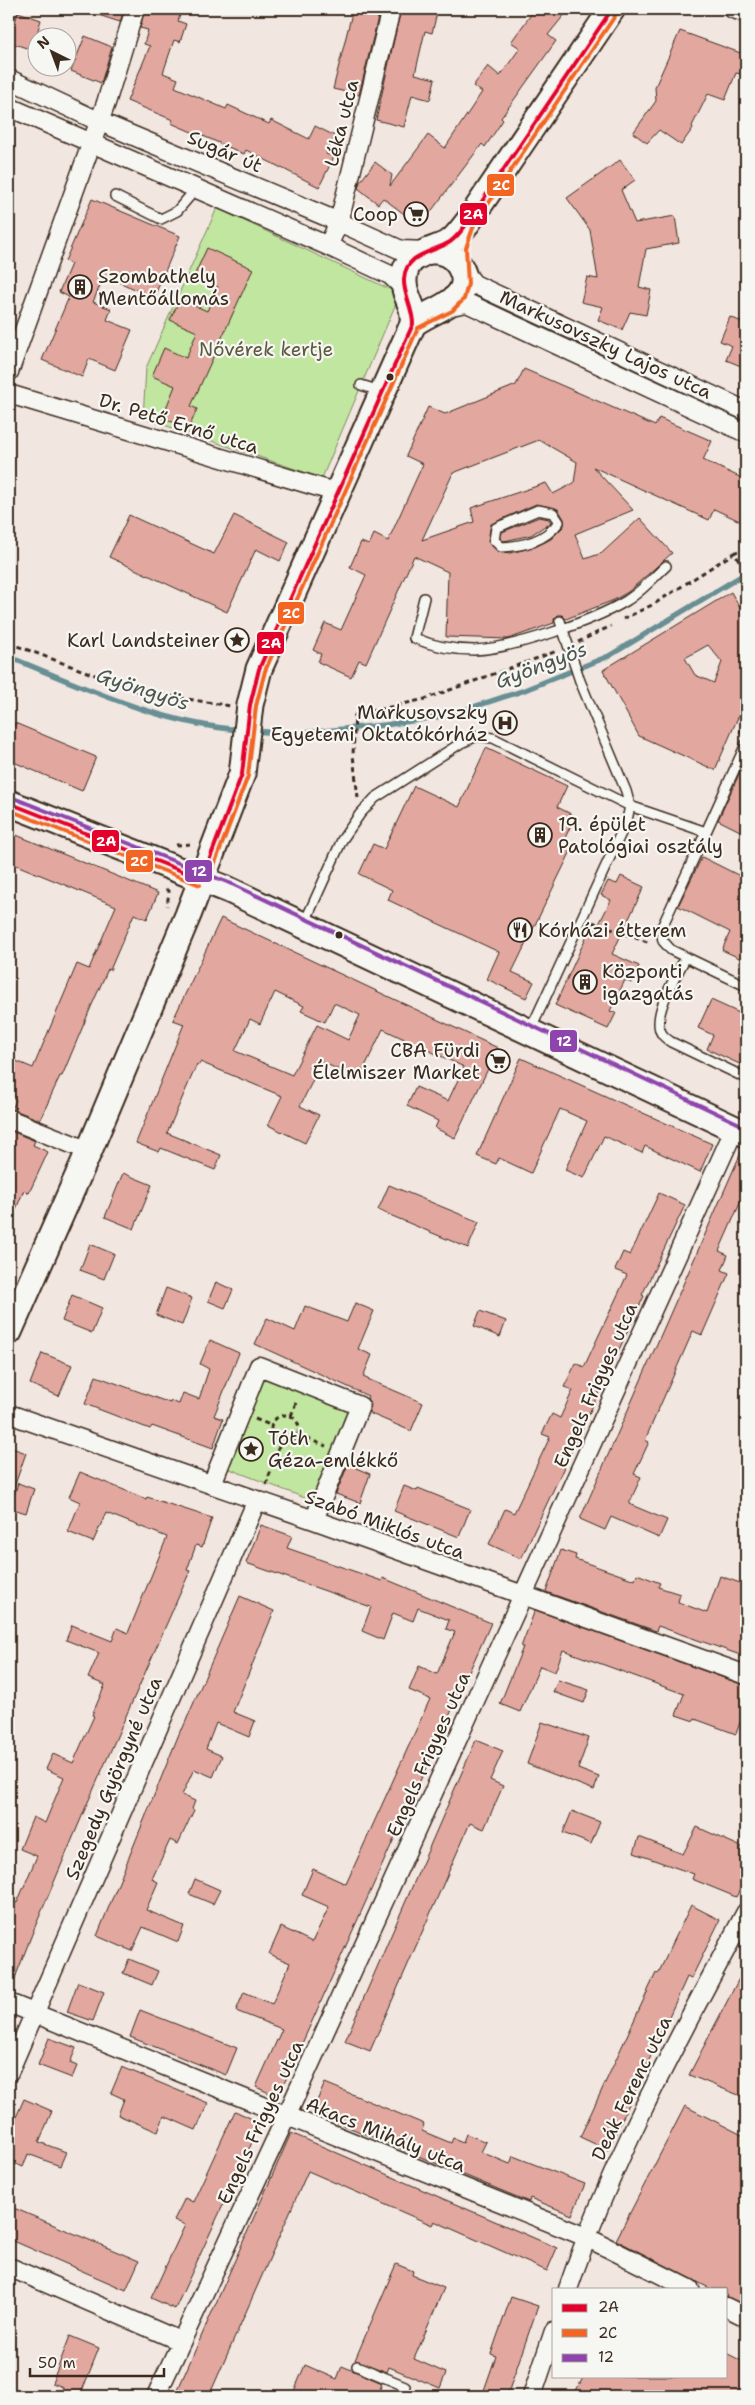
<svg xmlns="http://www.w3.org/2000/svg" width="755" height="2405" font-family="'Shantell Sans',sans-serif">
  <style>
    .green { fill: #c1e6a0; stroke: #7e885f }
    .lines { fill: none; stroke-linecap: round; stroke-linejoin: round }
    .stream { stroke: #678f94; stroke-width: 5.5 }
    .building { fill: #e2a89f; stroke: #3b2a1e; fill-rule: evenodd }
    .lane-casing { stroke: #3b2a1e; stroke-width: 12 }
    .street-casing { stroke: #3b2a1e; stroke-width: 21 }
    .secondary-casing { stroke: #3b2a1e; stroke-width: 29 }
    .path { stroke: #3b2a1e; stroke-width: 3; stroke-dasharray: 5 4; stroke-linecap: butt }
    .lane { stroke: #f6f6f2; stroke-width: 9 }
    .street { stroke: #f6f6f2; stroke-width: 18 }
    .secondary { stroke: #f6f6f2; stroke-width: 25 }
    .bus-1-casing { stroke: #f6f6f2; stroke-width: 8 }
    .bus-2-casing { stroke: #f6f6f2; stroke-width: 8 }
    .bus-3-casing { stroke: #f6f6f2; stroke-width: 8 }
    .bus-1 { stroke: #e4002b; stroke-width: 4 }
    .bus-2 { stroke: #f26522; stroke-width: 4 }
    .bus-3 { stroke: #8e44ad; stroke-width: 4 }
    .bus-dot { fill: #3b2a1e; stroke: #f6f6f2; stroke-width: 2 }
    .labels { text-anchor: middle; stroke-width: 4.5; stroke-linejoin: round; paint-order: stroke }
    .street-label { font-size: 19px; fill: #3b2a1e; stroke: #f6f6f2 }
    .poi-label { font-size: 19px; fill: #3b2a1e; stroke: #f6f6f2; text-anchor: start }
    .park-label { font-size: 19px; fill: #5c593e; stroke: #f6f6f2 }
    .water-label { font-size: 20px; font-style: italic; fill: #4e544f; stroke: #f6f6f2 }
    .line-badge { stroke: #f6f6f2; stroke-width: 2 }
    .badge-label { font-size: 14px; text-anchor: middle; font-weight: bold; fill: #fff }
  </style>
  <rect width="100%" height="100%" fill="#f2e6e1"/>
  <filter id="ink" filterUnits="userSpaceOnUse"><feTurbulence type="fractalNoise" baseFrequency=".02" numOctaves="2"/><feDisplacementMap in="SourceGraphic" scale="10" xChannelSelector="R" yChannelSelector="G"/><feConvolveMatrix kernelMatrix="1 2 1 2 8 2 1 2 1" color-interpolation-filters="sRGB"/></filter>
  <g filter="url(#ink)">
    <path class="green" d="M217 208 400 294 322 478 143 418 146 368Z
      M260 1369 356 1406 318 1503 222 1466Z"/>
    <g class="lines">
      <path class="stream" d="M9 657C84 687 160 724 242 730
        M254 731 293 734 385 725 449 715 522 691 609 656 746 573"/>
    </g>
    <path class="building" d="M89 9H124L120 22 89 12Z
      M145 9H182L178 21 186 24 180 42 174 40 163 73 178 79 175 87 226 109 228 105 269 124 271 120 309 139 315 126 335 136 326 154 334 157 319 187 246 150 244 154 201 135V136L171 123 173 120 127 101 150 46 144 44 148 30 140 28Z
      M353 9H380L359 95 333 89Z
      M401 9H438L432 33 425 31 415 74 435 79 430 100 412 95 404 127 376 120Z
      M535 9H569L548 35 556 41 501 118 503 120 485 147 482 144 420 226 383 198 378 204 358 188 360 182 375 162 392 175 390 186 428 135 445 148 482 92 473 86 488 66 500 76 520 48 511 42Z
      M18 12 41 20 38 30V52L9 42Z
      M680 31 746 55V75L736 73 725 100 708 94 692 126 693 128 681 145 659 130 647 143 633 133 656 101 655 87Z
      M85 36 112 47 101 83 71 71Z
      M620 160 635 180 621 190 635 223 675 216 679 243 646 249 639 287 651 290 646 315 630 312 622 330 598 320 603 307 581 302 587 277 598 279 590 230 567 198Z
      M92 199 180 236 154 297 104 276 93 302 111 309 107 320 132 330 115 370 89 359 82 377 42 360 69 297 59 292 71 264 65 261Z
      M207 248 253 269 191 406 197 409 189 428 162 418 175 386 152 376 164 348 186 358 197 332 170 320 180 299 207 311 218 287 194 276Z
      M746 313V368L726 360 732 346 720 341 730 317 742 322Z
      M524 369 655 426 659 418 712 441 703 460 746 480V524L714 509 709 520 593 467 633 510 575 534 585 559 602 553 640 518 672 553 628 592 614 600 566 619 562 615H558L554 619V623L508 639 446 637 448 572 414 556 366 663 359 660 351 677 318 662 321 654 313 650 325 623 341 630 366 575 350 567 361 542 369 545 374 534 388 541 423 464 406 456 428 407 445 414 516 385ZM539 440 577 462 574 483 553 494 546 483 471 508 474 522 422 540 453 473ZM536 504 558 509 564 519V526L551 539 535 547 510 553 497 551 488 541 491 524Z
      M129 515 214 554 234 515 289 542 280 561 256 549 227 612 109 557Z
      M539 517 549 519 551 522 531 535 509 540 503 541 501 538 502 532Z
      M731 592 746 619V699L715 770 639 736 603 670ZM708 645 722 662 714 683 695 675 685 658Z
      M15 723 96 757 82 791 9 760V737Z
      M486 748 567 786 557 807 575 816 561 847 571 851 512 972 534 982 526 998 487 979 499 952 388 900 392 890 359 874 373 844 384 849 414 786 459 807Z
      M746 759V834L718 820Z
      M9 832 158 893 147 919 134 914 110 970 108 969 91 1007 62 1076H60L40 1120 12 1109 16 1100 9 1096V1058L33 1068 77 964 89 969 116 906 9 862Z
      M702 857 746 879V961L722 950 730 932 678 906Z
      M621 876 644 887 612 954 639 966 631 983 625 980 610 1011 616 1013 608 1029 555 1005 588 933 593 936 611 900 601 895 608 881 617 884Z
      M221 918 498 1048 455 1138 435 1128 438 1121 407 1106 416 1087 448 1101 464 1067 383 1029 359 1079 322 1062 300 1106 319 1115 305 1143 268 1125 282 1096 200 1062 199 1065 197 1064 167 1133 221 1155 215 1170 161 1148 159 1152 136 1143 184 1024 173 1020ZM275 992 304 1006 301 1011 325 1022 334 1003 360 1015 348 1040 317 1025 292 1075 235 1051 250 1019 260 1024Z
      M711 1000 746 1016V1067L707 1049 713 1035 698 1028Z
      M521 1058 712 1144 700 1172 645 1146 642 1153 604 1136 584 1178 565 1170 587 1121 560 1109 531 1173 499 1158 496 1164 477 1156Z
      M9 1130 35 1141 33 1145 48 1152 29 1193 24 1190 9 1226Z
      M743 1148H746V1203L741 1201 719 1251 728 1255 722 1270 729 1273 702 1335 693 1331 645 1440 649 1442 634 1474 641 1477 629 1504 667 1520 659 1538 611 1517 605 1530 580 1519Z
      M123 1173 152 1185 134 1229 105 1217Z
      M389 1185 479 1222 468 1248 378 1210Z
      M659 1193 685 1205 642 1295 644 1296 521 1559 489 1544 505 1509 514 1513 550 1437 542 1434 552 1414 560 1418 573 1390 564 1387 576 1363 584 1367 627 1275 615 1270 623 1252 630 1255Z
      M90 1244 114 1254 104 1279 80 1270Z
      M216 1282 233 1290 225 1308 208 1301Z
      M166 1288 192 1298 182 1325 156 1315Z
      M72 1295 102 1308 92 1333 62 1321Z
      M355 1303 374 1311 358 1349 372 1355 363 1377 423 1403 411 1431 369 1413 371 1405 367 1398 368 1396 255 1344 267 1318 295 1331 305 1306 347 1322Z
      M480 1311 506 1321 500 1337 474 1326Z
      M210 1340 239 1353 214 1416 223 1419 213 1448 152 1426 150 1429 85 1404 96 1376 170 1403 171 1401 179 1404 183 1393 199 1399 209 1369 200 1364Z
      M42 1353 72 1365 59 1396 30 1384Z
      M9 1447 26 1453 11 1496 9 1495Z
      M351 1457 359 1460 356 1468 370 1474 360 1503 336 1494Z
      M80 1472 146 1499 147 1497 212 1518 202 1547 196 1545 187 1570 190 1571 88 1802 32 1934 10 1991 9 1899 17 1903 37 1856 20 1849 33 1817 45 1823 64 1777 46 1769 53 1754 73 1763 94 1716 92 1715 105 1685 88 1678 99 1653 66 1640 72 1625 112 1641 117 1628 128 1633 167 1537 106 1513 93 1542 68 1532 80 1502 69 1497Z
      M18 1483 34 1489 26 1513 10 1508Z
      M404 1486 417 1491 418 1488 470 1509 459 1537 394 1511Z
      M261 1525 292 1536 287 1548 382 1581 383 1578 491 1623 278 2097 256 2087 282 2029 236 2011 244 1992 272 2004 290 1963 269 1954 281 1927 312 1942 329 1907 302 1895 313 1869 346 1884 430 1699 409 1690 419 1666 437 1674 455 1632 446 1629 449 1620 418 1608 413 1621 393 1613 383 1640 362 1631 371 1607 246 1563Z
      M561 1550 576 1555 575 1559 635 1580 637 1574 660 1583 658 1587 680 1594 678 1602 707 1613 720 1576 746 1585V1657L658 1626 656 1631 546 1592Z
      M240 1596 274 1611 233 1712 255 1721 249 1737 216 1723 206 1749 222 1756 213 1777 194 1769 182 1795 195 1801 192 1809 194 1810 178 1844 170 1840 152 1879 158 1882 146 1910 184 1926 178 1942 143 1927 132 1951 97 1936 181 1729 182 1730Z
      M535 1610 746 1686V1715L743 1714 736 1734 695 1719 694 1721 676 1715 684 1694 563 1650 555 1672 540 1666 520 1712 500 1704 523 1647H521Z
      M558 1680 589 1690 584 1703 553 1692Z
      M542 1722 589 1738 578 1769 599 1777 594 1790 527 1764Z
      M476 1740 503 1751 490 1780 503 1786 484 1829 470 1823 370 2051 345 2041Z
      M572 1811 600 1822 591 1844 563 1833Z
      M697 1827 746 1849V1878L736 1897 692 1879 694 1874 634 1853 639 1837 683 1854Z
      M195 1879 220 1890 213 1904 189 1894Z
      M691 1905 720 1920 691 1979 687 1977 608 2150 580 2137 656 1973 658 1974Z
      M129 1959 158 1971 152 1985 123 1973Z
      M746 1965V2098L689 2075Z
      M78 1982 104 1992 93 2021 67 2012Z
      M140 2010 237 2048 226 2075 130 2037Z
      M49 2038 76 2048 70 2063 77 2066 72 2078 38 2065Z
      M122 2067 208 2103 196 2130 164 2116 158 2132 118 2115 124 2099 111 2093Z
      M325 2083 424 2124 422 2131 451 2143 453 2138 463 2142 466 2134 486 2142 481 2152 510 2164 513 2156 585 2184 572 2215 530 2198 529 2202 312 2112Z
      M24 2099 52 2111 39 2142 66 2152 60 2166 28 2154 23 2167 9 2161V2133Z
      M685 2106 746 2137V2292L741 2303 726 2297V2289H711L616 2240Z
      M235 2111 261 2123 175 2309 151 2298 185 2225 174 2220 185 2198 193 2202Z
      M291 2133 557 2248 547 2271 434 2221 432 2225 308 2171 209 2396H175Z
      M9 2206 139 2261 126 2290 9 2239Z
      M396 2264 413 2271 412 2275 444 2288 414 2359 446 2373 440 2388 389 2367 387 2372 355 2360Z
      M511 2297 538 2306 507 2396H482L496 2356 491 2354Z
      M70 2336 99 2348 80 2396H60L63 2387 52 2383Z
      M726 2353 746 2363V2396H573L584 2376H726Z
      M305 2365 337 2379 342 2366 382 2383 378 2396H292Z"/>
    <g class="lines">
      <g class="lane-casing">
        <path id="lane" d="M115 196 161 219 177 211 195 190
          M361 385 380 391
          M538 510 553 513 559 522C545 541 524 546 501 547L494 540 496 528Z
          M424 598 414 638C433 646 453 650 474 650 512 649 593 621 626 601 641 592 654 577 666 566
          M706 832 661 929 663 941 671 950 746 986
          M304 924 342 840 360 814 375 798 461 743 477 736 493 738 630 806 706 832 746 744
          M686 957C677 974 650 1017 662 1034 664 1037 668 1040 671 1042L746 1078
          M530 1031 627 820 630 806 626 791 580 681 560 621
          M357 2366 405 2386 400 2396"/>
      </g>
      <g class="street-casing">
        <path id="street" d="M733 9 746 13
          M9 79 98 121 339 222 401 250 428 251
          M9 107 328 246 390 275 405 289
          M328 246 339 222 391 9
          M460 267 474 284 746 411
          M446 307 467 303 746 433
          M9 372 106 103 135 9
          M9 394 338 493
          M9 1119 89 1151
          M9 1414 314 1520 746 1675
          M212 1484 259 1366 360 1406 314 1520
          M9 2003 586 2237 690 2289
          M9 2072 257 1500
          M9 2267 180 2341
          M568 2289C613 2156 680 2035 746 1912
          M726 2307 746 2317
          M156 2396 286 2117 735 1128
          M532 2396 554 2331"/>
      </g>
      <g class="secondary-casing">
        <path id="secondary" d="M413 324C431 309 480 300 459 265 452 254 441 250 428 251
          M9 803 229 890 746 1134
          M9 1332 89 1151 188 915 242 774 250 705 259 669 413 324C415 303 403 296 404 280 404 252 432 253 450 242 457 237 463 228 468 222L612 9"/>
      </g>
      <path class="path" d="M746 547 734 553 746 570
        M623 619 654 604 734 553
        M578 642 611 626
        M9 643 138 691 231 706
        M740 733 746 721
        M9 779 15 781
        M358 798 353 755 355 715 425 699 557 651
        M176 845 192 844
        M166 889 169 892 167 906
        M592 922 650 943
        M9 1359 12 1352
        M271 1429a14 14 0 1 1 28 0a14 14 0 1 1-28 0Z
        M291 1416 297 1400
        M255 1419 270 1425
        M298 1435 326 1446
        M266 1485 280 1443"/>
      <use href="#lane" class="lane"/>
      <use href="#street" class="street"/>
      <use href="#secondary" class="secondary"/>
      <g class="bus-1-casing">
        <path id="bus-1" d="M9 803 202 879
          M202 879 242 774 250 705 259 669 413 324C413 308 403 294 404 279 406 253 432 253 450 242 457 237 463 229 468 222L612 9"/>
      </g>
      <g class="bus-2-casing">
        <path id="bus-2" d="M9 810 200 885
          M208 881 248 776 256 706 265 671 418 328 452 311 464 299 468 284 466 248 474 225 617 13"/>
      </g>
      <g class="bus-3-casing">
        <path id="bus-3" d="M11 797 232 884 746 1127"/>
      </g>
      <use href="#bus-1" class="bus-1"/>
      <use href="#bus-2" class="bus-2"/>
      <use href="#bus-3" class="bus-3"/>
    </g>
  </g>
  <defs>
    <g id="supermarket-ring" transform="scale(1.25)"><circle r="9.5" fill="#f6f6f2" stroke="#3b2a1e" stroke-width="1.5"/><path d="M-6-5.5h2.5l.6 2H6L4.5 2H-2.5L-4.4-4H-6ZM-1.5 3.2a1.3 1.3 0 1 0 .1 0ZM3 3.2a1.3 1.3 0 1 0 .1 0Z" fill="#3b2a1e"/></g>
    <g id="building-ring" transform="scale(1.25)"><circle r="9.5" fill="#f6f6f2" stroke="#3b2a1e" stroke-width="1.5"/><path d="M-4-6H4V6H1V3H-1V6H-4ZM-2.5-4.3h1.7v1.8h-1.7ZM.8-4.3h1.7v1.8H.8ZM-2.5-1h1.7V.8h-1.7ZM.8-1h1.7V.8H.8Z" fill="#3b2a1e"/></g>
    <g id="sight-ring" transform="scale(1.25)"><circle r="9.5" fill="#f6f6f2" stroke="#3b2a1e" stroke-width="1.5"/><path d="M0-6L1.8-2.2L6-1.7L2.9 1.2L3.7 5.4L0 3.3L-3.7 5.4L-2.9 1.2L-6-1.7L-1.8-2.2Z" fill="#3b2a1e"/></g>
    <g id="hospital-ring" transform="scale(1.25)"><circle r="9.5" fill="#f6f6f2" stroke="#3b2a1e" stroke-width="1.5"/><path d="M-5-5h3v3.5h4V-5h3V5h-3V1.5h-4V5h-3Z" fill="#3b2a1e"/></g>
    <g id="restaurant-ring" transform="scale(1.25)"><circle r="9.5" fill="#f6f6f2" stroke="#3b2a1e" stroke-width="1.5"/><path d="M-5-6h1v4h1v-4h1v4h1v-4h1v5L-1.5 .5V6h-2V.5L-5-1ZM5-6V6H3V1.5H1.5Q1.5-4 5-6Z" fill="#3b2a1e"/></g>
  </defs>
  <g fill-rule="evenodd">
    <use href="#supermarket-ring" x="416" y="214"/>
    <use href="#building-ring" x="80" y="287"/>
    <use href="#sight-ring" x="237" y="640"/>
    <use href="#hospital-ring" x="505" y="723"/>
    <use href="#building-ring" x="540" y="835"/>
    <use href="#restaurant-ring" x="520" y="930"/>
    <use href="#building-ring" x="585" y="982"/>
    <use href="#supermarket-ring" x="498" y="1061"/>
    <use href="#sight-ring" x="251" y="1449"/>
  </g>
  <g class="bus-dot">
    <circle cx="390" cy="377" r="4.5"/>
    <circle cx="339" cy="935" r="4.5"/>
  </g>
  <g class="labels">
    <g class="street-label">
      <text transform="translate(341 123) rotate(-76)" y="7">Léka utca</text>
      <text transform="translate(225 151) rotate(23)" y="7">Sugár út</text>
      <text transform="translate(606 344) rotate(25)" y="7">Markusovszky Lajos utca</text>
      <text transform="translate(179 423) rotate(17)" y="7">Dr. Pető Ernő utca</text>
      <text transform="translate(595 1385) rotate(-66)" y="7">Engels Frigyes utca</text>
      <text transform="translate(385 1524) rotate(20)" y="7">Szabó Miklós utca</text>
      <text transform="translate(428 1754) rotate(-66)" y="7">Engels Frigyes utca</text>
      <text transform="translate(113 1778) rotate(-67)" y="7">Szegedy Györgyné utca</text>
      <text transform="translate(631 2088) rotate(-64)" y="7">Deák Ferenc utca</text>
      <text transform="translate(260 2122) rotate(-65)" y="7">Engels Frigyes utca</text>
      <text transform="translate(386 2134) rotate(22)" y="7">Akacs Mihály utca</text>
    </g>
    <g class="poi-label">
      <text x="398" y="221" text-anchor="end">Coop</text>
      <text x="98" y="283">Szombathely<tspan x="98" dy="22">Mentőállomás</tspan></text>
      <text x="220" y="647" text-anchor="end">Karl Landsteiner</text>
      <text x="488" y="719" text-anchor="end">Markusovszky<tspan x="488" dy="22">Egyetemi Oktatókórház</tspan></text>
      <text x="558" y="831">19. épület<tspan x="558" dy="22">Patológiai osztály</tspan></text>
      <text x="538" y="937">Kórházi étterem</text>
      <text x="602" y="978">Központi<tspan x="602" dy="22">igazgatás</tspan></text>
      <text x="480" y="1057" text-anchor="end">CBA Fürdi<tspan x="480" dy="22">Élelmiszer Market</tspan></text>
      <text x="268" y="1445">Tóth<tspan x="268" dy="22">Géza-emlékkő</tspan></text>
    </g>
    <g class="park-label">
      <text x="266" y="356">Nővérek kertje</text>
    </g>
    <g class="water-label">
      <text transform="translate(541 665) rotate(-21)" y="7">Gyöngyös</text>
      <text transform="translate(143 689) rotate(18)" y="7">Gyöngyös</text>
    </g>
  </g>
  <g class="line-badge">
    <rect x="486" y="173" width="29" height="24" rx="5" fill="#f26522"/>
    <rect x="459" y="202" width="29" height="24" rx="5" fill="#e4002b"/>
    <rect x="277" y="601" width="28" height="24" rx="5" fill="#f26522"/>
    <rect x="256" y="631" width="29" height="24" rx="5" fill="#e4002b"/>
    <rect x="91" y="829" width="29" height="24" rx="5" fill="#e4002b"/>
    <rect x="125" y="849" width="29" height="24" rx="5" fill="#f26522"/>
    <rect x="184" y="859" width="29" height="24" rx="5" fill="#8e44ad"/>
    <rect x="549" y="1029" width="29" height="24" rx="5" fill="#8e44ad"/>
  </g>
  <g class="badge-label">
    <text x="501" y="190">2C</text>
    <text x="473" y="219">2A</text>
    <text x="291" y="618">2C</text>
    <text x="271" y="648">2A</text>
    <text x="106" y="846">2A</text>
    <text x="139" y="866">2C</text>
    <text x="199" y="876">12</text>
    <text x="564" y="1046">12</text>
  </g>
  <rect width="755" height="2405" fill="none" stroke="#f6f6f2" stroke-width="30"/>
  <rect x="15" y="15" width="725" height="2375" fill="none" stroke="#3b2a1e" stroke-width="2" filter="url(#ink)"/>
  <rect x="552" y="2288" width="175" height="90" fill="#f6f6f2" stroke="#aba49d"/>
  <rect x="562" y="2304" width="25" height="8" fill="#e4002b" stroke="#aba49d"/>
  <text x="598" y="2312" font-size="15" fill="#3b2a1e">2A</text>
  <rect x="562" y="2329" width="25" height="8" fill="#f26522" stroke="#aba49d"/>
  <text x="598" y="2338" font-size="15" fill="#3b2a1e">2C</text>
  <rect x="562" y="2354" width="25" height="8" fill="#8e44ad" stroke="#aba49d"/>
  <text x="598" y="2362" font-size="15" fill="#3b2a1e">12</text>
  <g transform="translate(52 52) rotate(318)"><circle r="24" fill="#f6f6f2" stroke="#aba49d"/>
  <path d="M0-4L9 19L0 12L-9 19Z" fill="#3b2a1e"/>
  <text y="-8" font-size="14" font-weight="bold" text-anchor="middle" fill="#3b2a1e">N</text>
  </g>
  <path d="M30 2368v8h134v-8" fill="none" stroke="#3b2a1e" stroke-width="2.5"/>
  <text x="38" y="2368" font-size="15" fill="#3b2a1e" stroke="#f6f6f2" stroke-width="4" paint-order="stroke">50 m</text>
</svg>
